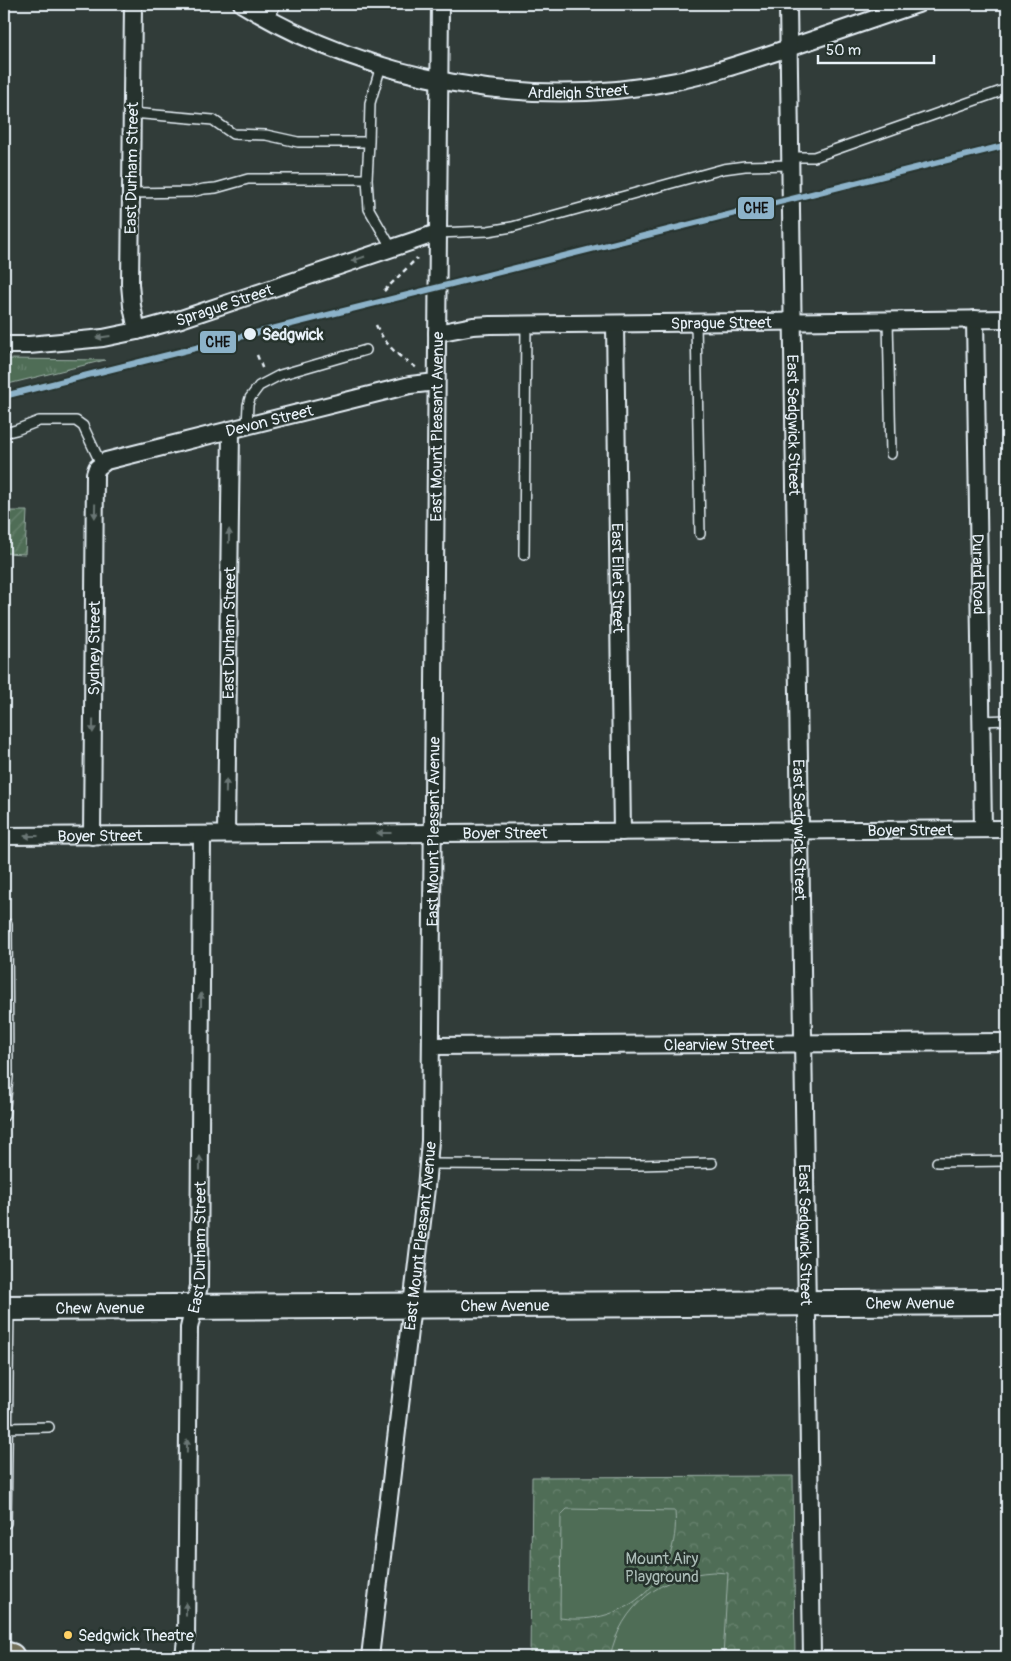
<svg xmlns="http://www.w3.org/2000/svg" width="1011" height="1661" font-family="Pangolin,sans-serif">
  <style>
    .grass { fill: url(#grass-tufts); stroke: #9cafa7 }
    .park { fill: url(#park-crowns); stroke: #9cafa7 }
    .garden { fill: url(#garden-furrows); stroke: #9cafa7 }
    .pitch { fill: #4f6d56; stroke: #9cafa7 }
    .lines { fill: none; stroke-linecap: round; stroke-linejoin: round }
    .lane-casing { stroke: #e8f1f8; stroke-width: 12 }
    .street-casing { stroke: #e8f1f8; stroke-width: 20 }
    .secondary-casing { stroke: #e8f1f8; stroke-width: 28 }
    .primary-casing { stroke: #e8f1f8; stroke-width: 30 }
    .path { stroke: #e8f1f8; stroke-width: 2.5; stroke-dasharray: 5 4; stroke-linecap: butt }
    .lane { stroke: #26332d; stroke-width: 9 }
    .street { stroke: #26332d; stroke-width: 16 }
    .secondary { stroke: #26332d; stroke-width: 24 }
    .primary { stroke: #716e59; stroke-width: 26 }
    .rail-1-casing { stroke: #26332d; stroke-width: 10 }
    .rail-1 { stroke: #8cb2c9; stroke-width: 6 }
    .oneway { fill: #6a7674 }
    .stop-dot { fill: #e8f1f8; stroke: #26332d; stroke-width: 2 }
    .poi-dot { fill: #ffd166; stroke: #26332d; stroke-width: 2 }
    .labels { text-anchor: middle; stroke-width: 5; stroke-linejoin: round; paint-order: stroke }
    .street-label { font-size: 16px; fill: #e8f1f8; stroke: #26332d }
    .stop-label { font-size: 16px; font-weight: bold; fill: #e8f1f8; stroke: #26332d; text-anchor: start }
    .park-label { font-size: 16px; fill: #abbcb7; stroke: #26332d }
    .poi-label { font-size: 16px; fill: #e8f1f8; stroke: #26332d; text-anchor: start }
    .line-badge { stroke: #26332d; stroke-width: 2 }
    .pale-badge-label { font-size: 14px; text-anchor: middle; font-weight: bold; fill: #111 }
  </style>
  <defs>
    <pattern id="grass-tufts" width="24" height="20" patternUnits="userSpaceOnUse" patternTransform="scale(1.25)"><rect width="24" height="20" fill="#4f6d56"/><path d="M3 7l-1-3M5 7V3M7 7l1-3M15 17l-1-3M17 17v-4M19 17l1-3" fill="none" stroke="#68826f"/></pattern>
    <pattern id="park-crowns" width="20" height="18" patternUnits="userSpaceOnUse" patternTransform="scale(1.25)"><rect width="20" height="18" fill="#4f6d56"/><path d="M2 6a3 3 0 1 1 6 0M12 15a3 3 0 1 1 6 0" fill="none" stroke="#68826f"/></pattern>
    <pattern id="garden-furrows" width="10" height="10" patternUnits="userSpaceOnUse" patternTransform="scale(1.25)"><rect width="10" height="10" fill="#4f6d56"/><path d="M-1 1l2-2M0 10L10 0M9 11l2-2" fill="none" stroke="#68826f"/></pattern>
  </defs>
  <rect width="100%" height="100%" fill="#313c39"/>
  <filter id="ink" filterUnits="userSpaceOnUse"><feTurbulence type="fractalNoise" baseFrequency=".02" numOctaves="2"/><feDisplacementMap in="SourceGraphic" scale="10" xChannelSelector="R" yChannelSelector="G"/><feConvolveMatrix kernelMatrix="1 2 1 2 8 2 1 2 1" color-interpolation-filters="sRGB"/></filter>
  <g filter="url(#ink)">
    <path class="grass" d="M4 359 105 360 4 385Z"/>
    <path class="park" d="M793 1476 795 1657H530L532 1477Z"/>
    <path class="garden" d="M4 511H27L25 554 4 553Z"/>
    <path class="pitch" d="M567 1509 675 1511C681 1579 627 1627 560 1618L561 1515Z
      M713 1572 728 1573 723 1657H610C621 1605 661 1575 713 1572Z"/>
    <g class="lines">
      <g class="lane-casing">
        <path id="lane" d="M269 19 276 4
          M369 142 370 103 381 66
          M790 157H814L1007 89
          M367 179 369 209 391 247
          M131 193 191 192 204 189 216 188 248 179H367L369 142H298L266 135 233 134 213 120 132 113
          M437 233 488 231 512 227 723 169 745 166 790 165
          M888 320 891 454
          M696 323 700 534
          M247 426 248 405 250 398 259 386 280 375 366 350
          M4 433 16 430 39 421H76L83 426 101 464
          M524 555 526 325
          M981 721 1007 720
          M4 923 7 924 8 1077 4 1116
          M937 1162 1007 1161
          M429 1164 639 1165 712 1163
          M4 1428 49 1427
          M6 1523 9 1308"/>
      </g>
      <g class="street-casing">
        <g id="street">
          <path d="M133 4 130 284 132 306 137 331"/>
          <path id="s1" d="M242 4C370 81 529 111 676 81 707 75 737 65 767 55 817 39 867 21 918 4"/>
          <path id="s2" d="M788 4 812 1657"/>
          <path id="s3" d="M975 319 983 829"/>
          <path id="s4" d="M615 324 622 832"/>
          <path id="s5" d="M437 333 473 326 490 325 1007 319"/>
          <path id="s6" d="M4 345H29L103 338 137 331 181 319 437 233"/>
          <path id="s7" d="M226 834 231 430"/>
          <path id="s8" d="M4 836 1007 829"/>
          <path id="s9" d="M92 836 95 474 97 468 106 461 410 385 436 382"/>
          <path id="s10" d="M431 1046 1007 1042"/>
          <path id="s11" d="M184 1657 186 1639 189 1328 199 1286 202 835"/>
          <path id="s12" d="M370 1657 426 1188 430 1141 440 4"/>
        </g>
      </g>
      <g class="secondary-casing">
        <g id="secondary">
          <path id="s13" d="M4 1308 1007 1302"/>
        </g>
      </g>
      <g class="primary-casing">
        <path id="primary" d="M4 1655 11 1657"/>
      </g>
      <path class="path" d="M384 291 417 258
        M376 325C385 345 399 357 417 368
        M257 355 263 370"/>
      <use href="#lane" class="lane"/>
      <use href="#street" class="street"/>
      <use href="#secondary" class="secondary"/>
      <use href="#primary" class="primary"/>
      <g class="rail-1-casing">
        <path id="rail-1" d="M4 396 1007 145"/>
      </g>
      <use href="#rail-1" class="rail-1"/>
    </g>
    <defs><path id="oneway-solid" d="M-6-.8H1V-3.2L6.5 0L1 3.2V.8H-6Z" transform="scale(1.25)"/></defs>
    <g class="oneway">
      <use href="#oneway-solid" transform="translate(358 259) rotate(161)"/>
      <use href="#oneway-solid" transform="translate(103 337) rotate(173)"/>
      <use href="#oneway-solid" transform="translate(95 511) rotate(91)"/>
      <use href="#oneway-solid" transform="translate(229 536) rotate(-89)"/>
      <use href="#oneway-solid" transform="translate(93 726) rotate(91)"/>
      <use href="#oneway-solid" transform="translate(226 786) rotate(-89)"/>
      <use href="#oneway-solid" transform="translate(384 833) rotate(180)"/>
      <use href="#oneway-solid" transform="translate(31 836) rotate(180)"/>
      <use href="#oneway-solid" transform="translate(201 1000) rotate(-90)"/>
      <use href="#oneway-solid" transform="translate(200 1163) rotate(-90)"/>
      <use href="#oneway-solid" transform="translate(187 1446) rotate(-89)"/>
      <use href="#oneway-solid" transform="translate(186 1609) rotate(-90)"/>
    </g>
  </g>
  <circle class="stop-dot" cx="250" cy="334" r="7"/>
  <circle class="poi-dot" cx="68" cy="1635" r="5"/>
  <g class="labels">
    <g class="street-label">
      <text dy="6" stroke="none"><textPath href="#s1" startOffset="352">Ardleigh Street</textPath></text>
      <text transform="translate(131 168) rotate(-89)" y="6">East Durham Street</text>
      <text dy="6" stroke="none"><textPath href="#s6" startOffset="225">Sprague Street</textPath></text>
      <text dy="6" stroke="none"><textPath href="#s5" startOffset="285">Sprague Street</textPath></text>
      <text dy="6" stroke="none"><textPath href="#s9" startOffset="548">Devon Street</textPath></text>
      <text dy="6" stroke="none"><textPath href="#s2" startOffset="421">East Sedgwick Street</textPath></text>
      <text dy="6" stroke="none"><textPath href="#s12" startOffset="1234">East Mount Pleasant Avenue</textPath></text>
      <text dy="6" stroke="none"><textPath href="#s3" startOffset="255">Durard Road</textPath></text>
      <text dy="6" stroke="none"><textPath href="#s4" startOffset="254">East Ellet Street</textPath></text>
      <text dy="6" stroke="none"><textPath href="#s7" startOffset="201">East Durham Street</textPath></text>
      <text dy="6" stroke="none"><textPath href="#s9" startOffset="188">Sydney Street</textPath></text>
      <text dy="6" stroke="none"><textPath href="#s2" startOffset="826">East Sedgwick Street</textPath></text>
      <text dy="6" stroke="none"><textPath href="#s8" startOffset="906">Boyer Street</textPath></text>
      <text dy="6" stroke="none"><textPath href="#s12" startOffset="829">East Mount Pleasant Avenue</textPath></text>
      <text dy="6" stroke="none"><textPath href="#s8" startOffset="501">Boyer Street</textPath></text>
      <text dy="6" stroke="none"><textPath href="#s8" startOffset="96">Boyer Street</textPath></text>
      <text dy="6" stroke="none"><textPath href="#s10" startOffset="288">Clearview Street</textPath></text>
      <text dy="6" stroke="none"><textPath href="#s2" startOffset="1231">East Sedgwick Street</textPath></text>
      <text dy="6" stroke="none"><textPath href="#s12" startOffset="424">East Mount Pleasant Avenue</textPath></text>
      <text dy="6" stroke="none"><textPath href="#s11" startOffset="411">East Durham Street</textPath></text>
      <text dy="6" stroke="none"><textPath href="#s13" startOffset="906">Chew Avenue</textPath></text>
      <text dy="6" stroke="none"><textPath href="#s13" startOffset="501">Chew Avenue</textPath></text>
      <text dy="6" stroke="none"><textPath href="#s13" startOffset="96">Chew Avenue</textPath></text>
    </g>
    <g class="stop-label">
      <text x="262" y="340">Sedgwick</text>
    </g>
    <g class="park-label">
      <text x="662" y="1564">Mount Airy<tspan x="662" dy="18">Playground</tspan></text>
    </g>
    <g class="poi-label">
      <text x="78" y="1641">Sedgwick Theatre</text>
    </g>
  </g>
  <g class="line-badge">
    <rect x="737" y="196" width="38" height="24" rx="5" fill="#8cb2c9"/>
    <rect x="199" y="330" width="38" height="24" rx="5" fill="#8cb2c9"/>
  </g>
  <g class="pale-badge-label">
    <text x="756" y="213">CHE</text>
    <text x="218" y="347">CHE</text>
  </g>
  <rect width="1011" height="1661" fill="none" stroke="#26332d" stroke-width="20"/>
  <rect x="10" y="10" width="991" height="1641" fill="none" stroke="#e8f1f8" stroke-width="2" filter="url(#ink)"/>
  <path d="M818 55v8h116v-8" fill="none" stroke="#e8f1f8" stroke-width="2.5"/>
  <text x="826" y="55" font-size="15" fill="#e8f1f8" stroke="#26332d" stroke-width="4" paint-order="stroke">50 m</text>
</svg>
